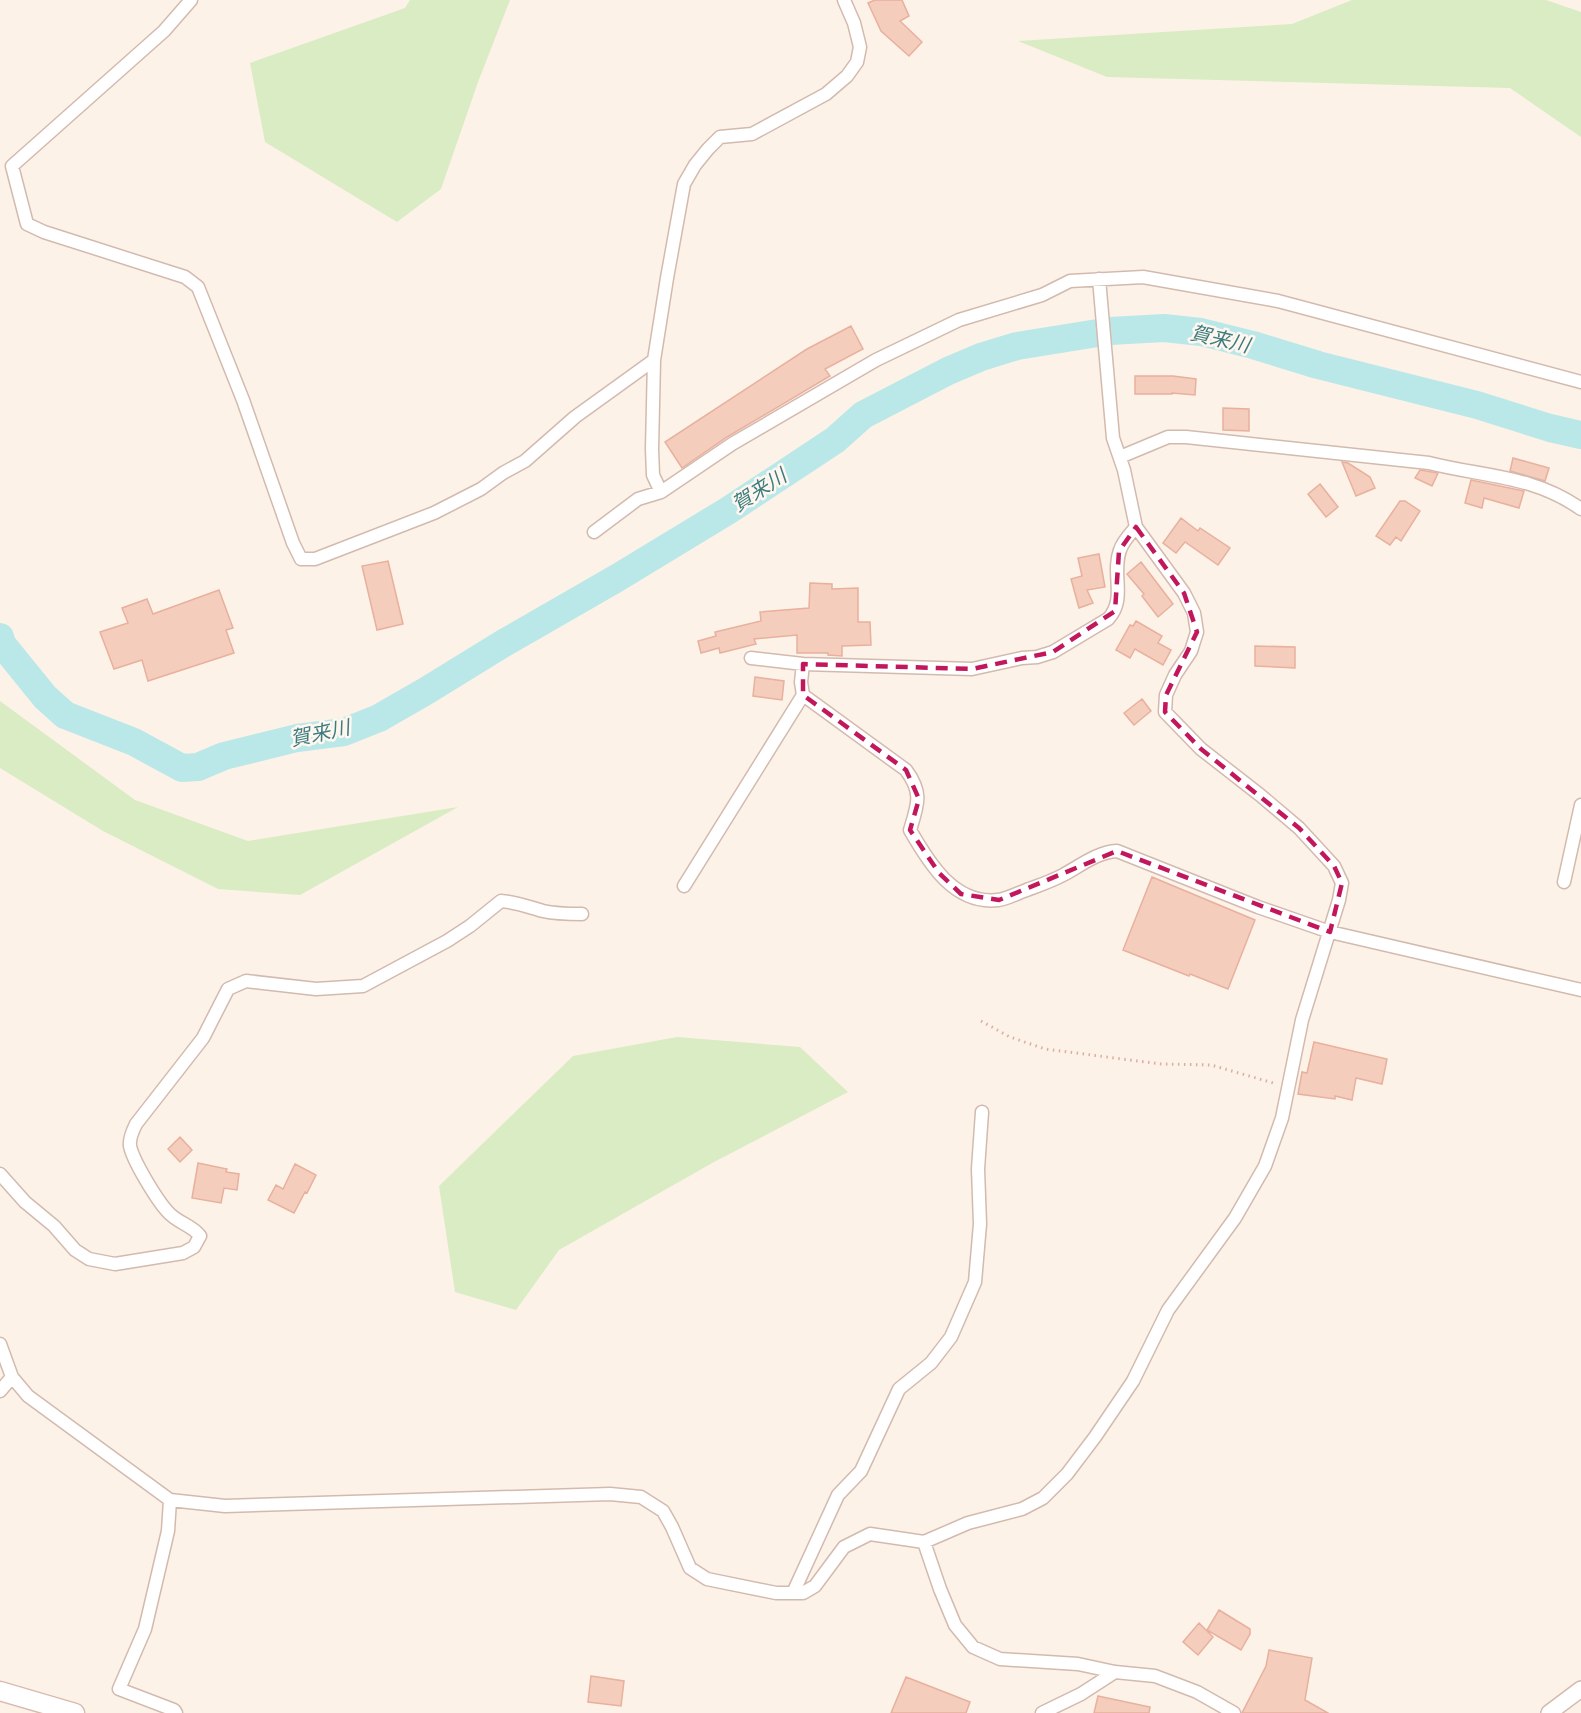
<svg xmlns="http://www.w3.org/2000/svg" width="1581" height="1713" font-family="Figtree,'Noto Sans JP',sans-serif">
  <style>
    .green { fill: #daecc4 }
    .lines { fill: none; stroke-linecap: round; stroke-linejoin: round }
    .river { stroke: #bae8e9; stroke-width: 28 }
    .building { fill: #f4cdbd; stroke: #e8b09d; stroke-width: 1.5 }
    .minor-casing { stroke: #d3baaf; stroke-width: 15 }
    .tertiary-casing { stroke: #d3baaf; stroke-width: 18 }
    .secondary-casing { stroke: #d8bbae; stroke-width: 21 }
    .path { stroke: #daafa0; stroke-width: 3; stroke-dasharray: 1.5 4.5; stroke-linecap: butt }
    .minor { stroke: #fff; stroke-width: 12 }
    .tertiary { stroke: #fff; stroke-width: 15 }
    .secondary { stroke: #fff; stroke-width: 18 }
    .marked { fill: none; stroke: #c2185b; stroke-width: 4.5; stroke-dasharray: 12 8; stroke-linejoin: round }
    .labels { text-anchor: middle; stroke-width: 5; stroke-linejoin: round; paint-order: stroke }
    .water-label { font-size: 20px; font-style: italic; fill: #3c7c7f; stroke: #fff7ef }
  </style>
  <rect width="100%" height="100%" fill="#fdf2e7"/>
  <path class="green" d="M410 0H510L478 82 441 189 397 222 265 142 250 63 405 8Z
    M1352 0H1546L1581 12V137L1510 88 1107 77 1018 41 1292 24Z
    M0 701 135 800 248 841 458 807 300 895 218 889 103 831 0 768Z
    M677 1037 800 1047 848 1092 714 1162 559 1250 516 1310 455 1292 439 1186 573 1056Z"/>
  <g class="lines">
    <path class="river" d="M0 637 2 644 45 697 65 715 134 742 182 768 198 767 224 756 297 738 344 732 379 718 426 691 504 643 617 578 729 510 835 440 863 415 948 371 981 357 1017 346 1110 331 1164 328 1201 332 1253 345 1318 365 1477 405 1550 428 1581 435"/>
  </g>
  <path class="building" d="M875 0H902L909 16 900 21 922 42 909 56 881 31 868 3Z
    M851 326 863 349 825 369 830 376 727 437 682 468 665 442 807 349Z
    M1135 376H1173L1196 379 1195 395 1172 393V394H1135Z
    M1223 408 1249 409V431L1223 430Z
    M1513 458 1549 468 1545 481 1510 471Z
    M1342 462 1348 463 1370 477 1375 488 1356 496Z
    M1420 470 1438 473 1432 486 1415 478Z
    M1471 480 1524 491 1519 508 1484 498 1482 508 1465 503Z
    M1320 484 1338 507 1326 517 1308 494Z
    M1400 501H1405L1420 511 1401 541 1396 537 1390 545 1376 536Z
    M1181 518 1198 531 1200 528 1230 548 1218 565 1185 542 1176 553 1163 543Z
    M1099 554 1105 587 1087 590 1093 603 1079 608 1071 579 1082 576 1078 558Z
    M388 561 403 624 377 630 362 566Z
    M1141 562 1173 604 1158 617 1142 596 1144 594 1127 574Z
    M810 583 832 584V589L858 588V622H870L871 645 842 646V656L828 655V653H797V635L754 639 756 644 720 653 719 648 701 653 698 641 716 636 715 632 761 621 760 612 809 608Z
    M219 590 233 628 226 630 234 653 148 681 142 660 114 669 100 632 128 623 122 608 147 599 153 614Z
    M1136 621 1162 636 1158 643 1171 650 1163 665 1135 649 1130 658 1116 650 1130 625 1133 626Z
    M1255 646 1295 647V668L1255 666Z
    M755 677 784 681 782 700 753 696Z
    M1142 699 1151 711 1134 725 1124 713Z
    M1152 877 1255 920 1228 989 1190 974 1189 976 1123 950Z
    M1314 1042 1387 1059 1382 1084 1356 1078 1352 1100 1335 1096V1099L1298 1094 1302 1072 1307 1073Z
    M180 1137 192 1150 180 1162 168 1149Z
    M198 1163 227 1169 226 1172 239 1174 237 1190 224 1188 221 1203 192 1198Z
    M295 1164 316 1175 307 1193 305 1192 294 1213 268 1200 276 1185 283 1189Z
    M1219 1610 1250 1629V1634L1241 1650 1207 1630Z
    M1199 1623 1213 1637 1198 1655 1183 1642Z
    M1269 1650 1312 1658 1305 1700 1328 1713H1242L1266 1666Z
    M591 1676 624 1681 621 1706 588 1702Z
    M906 1677 970 1702 966 1713H891Z
    M1098 1696 1150 1707 1149 1713H1094Z"/>
  <g class="lines">
    <g class="minor-casing">
      <path id="minor" d="M191 0 164 31 12 166 27 224 44 232 185 277 198 287 243 400 293 543 301 559H315L434 513 481 489 503 473 525 461 575 417 654 360
        M1120 457 1168 437H1186L1429 463C1484 477 1533 475 1581 509
        M661 492 653 475 652 449 654 360 667 278 684 184 695 165 708 149 720 137 752 134 826 94 847 76 857 62 860 47 854 23 844 0
        M594 532 638 499 661 492 732 444 876 360 959 320 1042 295 1070 281 1143 277 1278 301 1581 382
        M751 658 803 664 972 669 1022 658 1037 657 1053 652 1108 619C1127 599 1111 574 1120 550 1123 541 1130 534 1136 527
        M803 695 906 770C923 793 918 804 910 830 929 863 954 905 998 900 1006 899 1016 894 1024 891 1037 886 1050 882 1063 875 1080 866 1097 852 1117 851L1258 907 1330 932 1581 990
        M1564 882 1581 805
        M684 886 803 695 801 682 803 664
        M0 1174 25 1202 54 1226 75 1250 89 1259 115 1264 183 1253 194 1247 200 1236C192 1225 177 1223 167 1211 157 1200 133 1161 130 1146 129 1139 133 1130 136 1124L203 1038 228 989 246 981 316 989 363 986 447 941 470 926 501 901C516 902 528 907 543 911 556 914 569 914 582 914
        M0 1344 12 1377 28 1396 170 1500 225 1506 610 1494 641 1497 663 1511 672 1527 690 1568 707 1579 776 1593H803L815 1586 844 1547 870 1534 924 1542 968 1523 1022 1509 1043 1498 1067 1474 1095 1437 1133 1381 1168 1310 1235 1218 1265 1166 1282 1118 1302 1020 1339 900 1342 883 1334 866 1299 828 1260 795 1201 749 1165 712 1166 695 1175 675 1191 651 1197 632 1194 613 1184 593 1136 527 1124 470 1113 438 1099 279
        M0 1391 12 1377
        M170 1500 168 1531 145 1629 119 1689 174 1710 176 1713
        M924 1542 940 1589 955 1625 973 1647 1000 1659 1078 1664 1115 1672 1155 1676 1197 1692 1234 1713
        M793 1593 838 1495 861 1471 899 1389 931 1363 951 1337 975 1282 980 1224 978 1169 982 1112
        M1042 1713 1081 1694 1115 1672"/>
    </g>
    <g class="tertiary-casing">
      <path id="tertiary" d="M1549 1713 1581 1689"/>
    </g>
    <g class="secondary-casing">
      <path id="secondary" d="M0 1691 75 1713"/>
    </g>
    <path class="path" d="M981 1021 1010 1037 1045 1049 1161 1064 1211 1065 1277 1084"/>
    <use href="#minor" class="minor"/>
    <use href="#tertiary" class="tertiary"/>
    <use href="#secondary" class="secondary"/>
  </g>
  <path class="marked" d="M1136 527 1184 593 1197 632 1166 695 1165 712 1201 749 1299 828 1334 866 1342 883 1330 932 1117 851 999 900 961 894 939 873 910 830 919 799 906 770 803 695V664L972 669 1053 652 1115 611 1119 551Z"/>
  <g class="labels">
    <g class="water-label">
      <text transform="translate(1220 339) rotate(13)" y="7">賀来川</text>
      <text transform="translate(759 490) rotate(-33)" y="7">賀来川</text>
      <text transform="translate(320 733) rotate(-12)" y="7">賀来川</text>
    </g>
  </g>
</svg>
